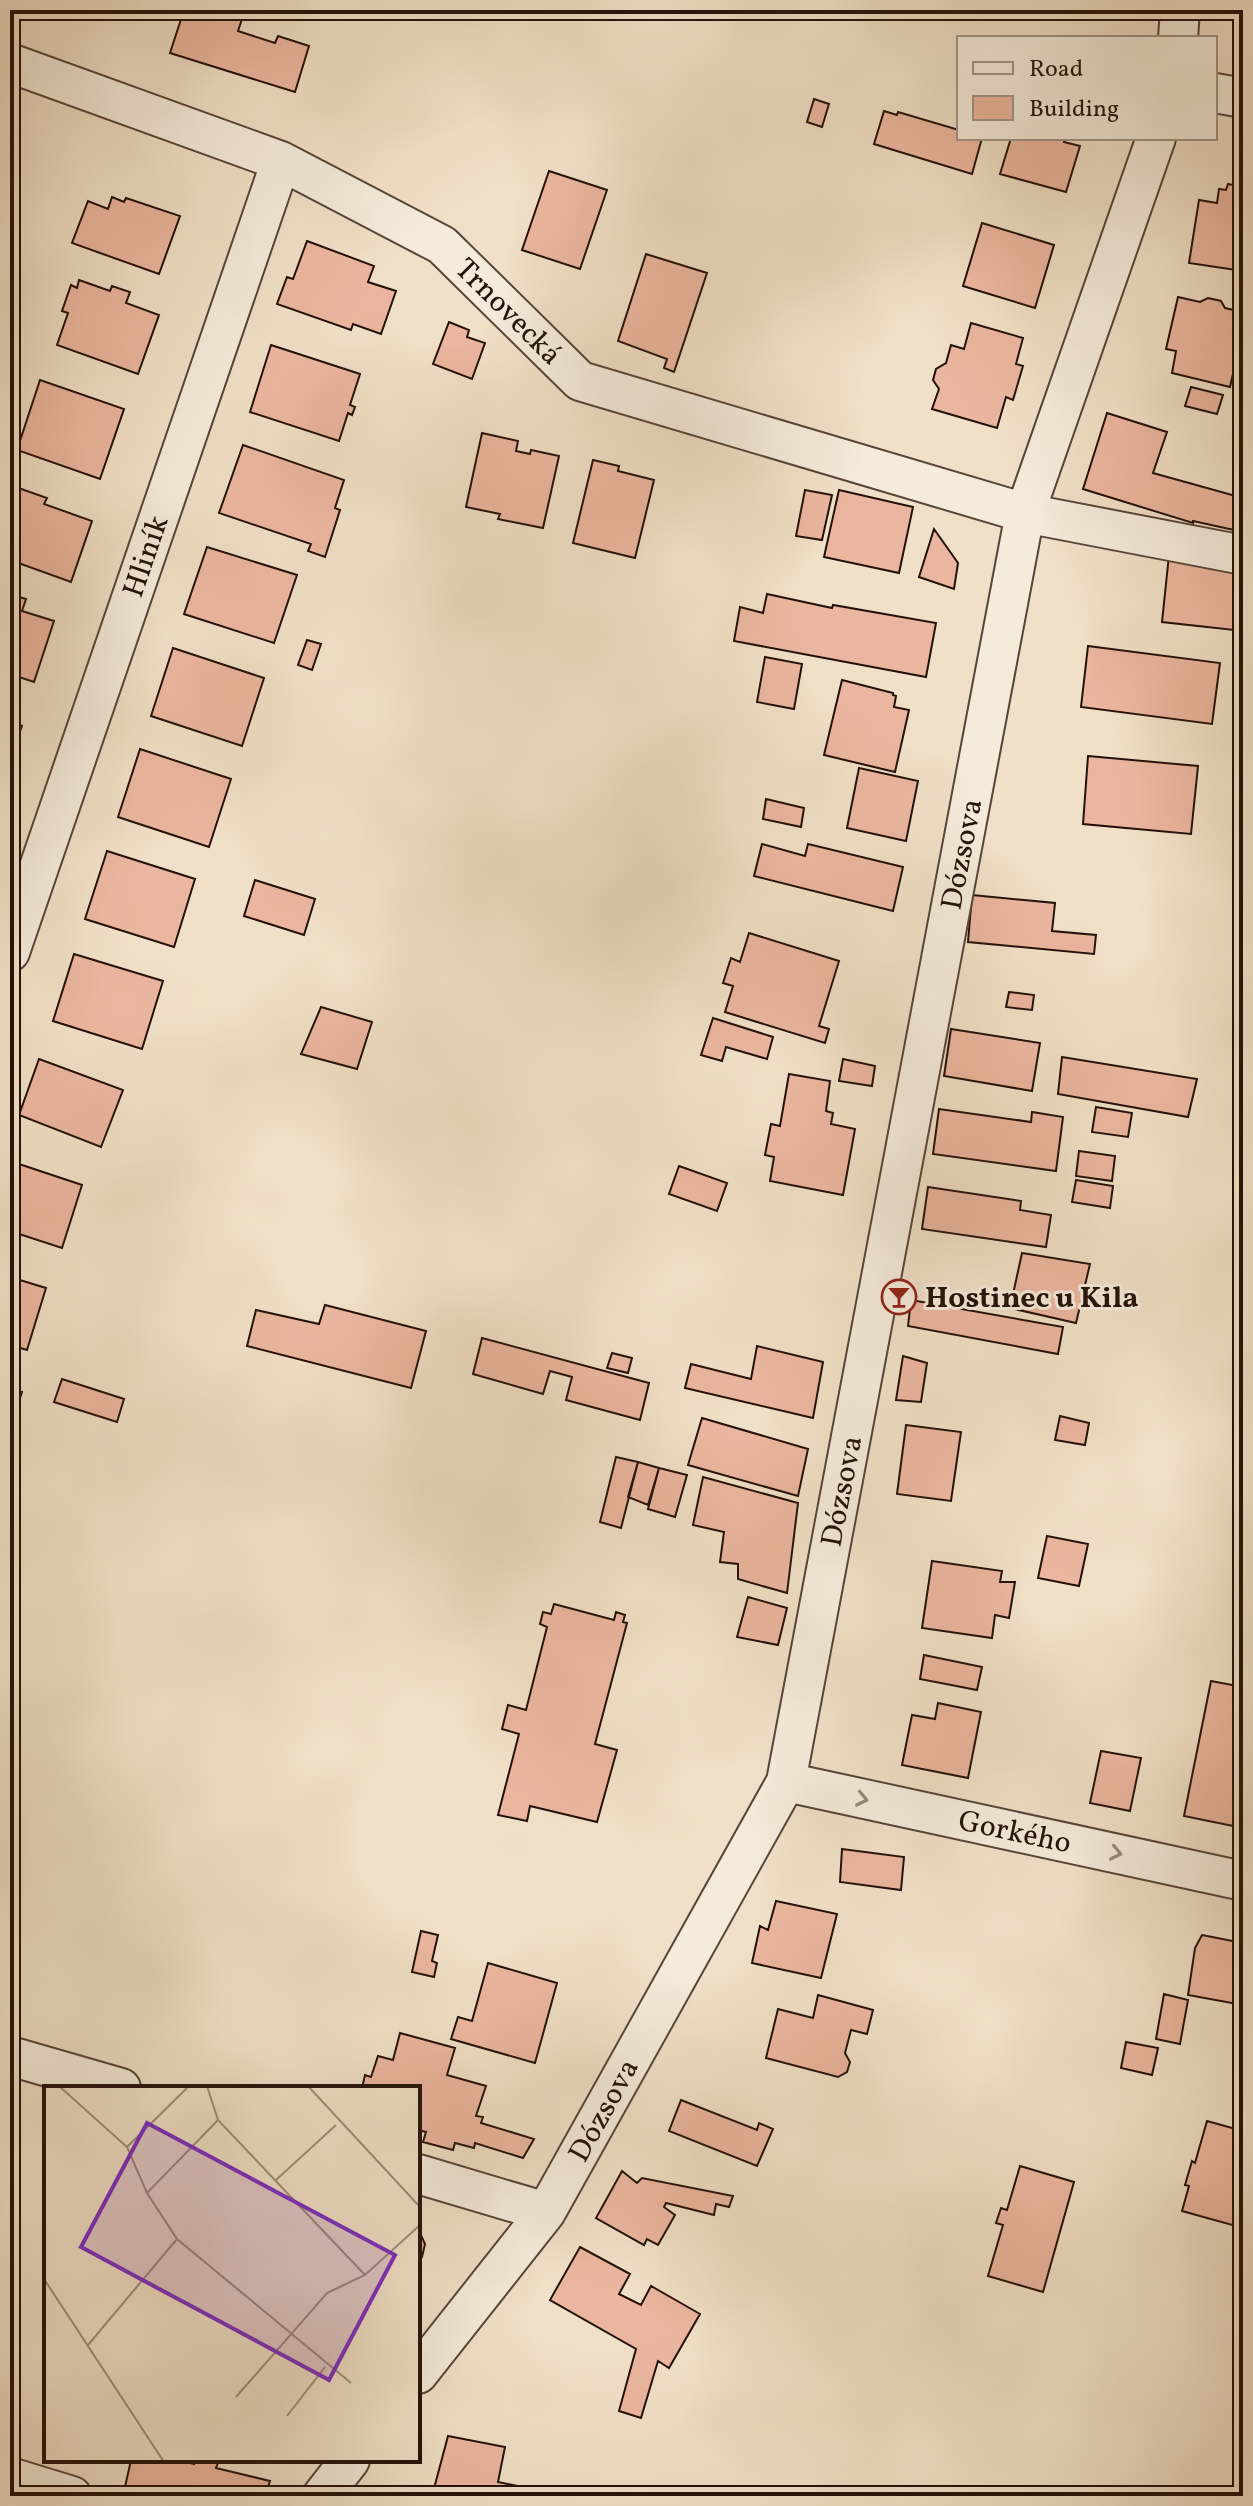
<svg xmlns="http://www.w3.org/2000/svg" width="1253" height="2506" font-family="Vollkorn,serif">
  <style>
    .building { fill: #ebb69f; stroke: #24110a; stroke-width: 2 }
    .lines { fill: none; stroke-linecap: round; stroke-linejoin: round }
    .minor-casing { stroke: #574539; stroke-width: 42 }
    .minor { stroke: #f5ebdb; stroke-width: 38 }
    .oneway { stroke: #97897d }
    .labels { text-anchor: middle; stroke-width: 6; stroke-linejoin: round; paint-order: stroke }
    .street-label { font-size: 30px; fill: #24110a; stroke: #f5ebdb }
    .poi-label { font-size: 30px; font-weight: bold; fill: #24110a; stroke: #f5ebdb; text-anchor: start }
    .inset-road { fill: none; stroke: #9e8d7b; stroke-width: 2 }
    .view { fill: #7b2cbf; fill-opacity: 0.15; stroke: #7b2cbf; stroke-width: 4 }
    .inset-edge { fill: none; stroke: #24110a; stroke-width: 4 }
  </style>
  <rect width="100%" height="100%" fill="#f0e0c7"/>
  <filter id="stains"><feTurbulence type="fractalNoise" baseFrequency=".0025" numOctaves="4"/><feColorMatrix values="0 0 0 0 .2 0 0 0 0 .09 0 0 0 0 .02 0 0 0 .5 -.17"/></filter>
  <radialGradient id="worn" r=".72"><stop offset=".6" stop-color="#630" stop-opacity="0"/><stop offset="1" stop-color="#630" stop-opacity=".3"/></radialGradient>
  <path class="building" d="M184 10H245L238 31 275 43 278 36 309 46 295 92 170 53Z
    M814 99 829 104 822 127 807 122Z
    M884 111 897 115 898 112 959 130V138H982L972 174 874 144Z
    M1011 138H1065L1064 142 1080 146 1066 192 1000 174Z
    M549 171 607 190 580 269 522 250Z
    M1228 184 1243 187V271L1189 263 1199 200 1217 203 1219 189 1226 190Z
    M112 197 124 202 126 198 180 216 159 274 72 243 88 201 108 209Z
    M982 223 1054 245 1035 308 963 286Z
    M307 241 374 266 368 282 396 291 381 334 353 324 351 330 277 304 287 277 293 279Z
    M646 254 707 273 674 372 664 368 667 359 618 341Z
    M79 280 110 291 112 286 130 292 126 303 159 315 138 374 57 345 68 313 62 311 71 285 77 288Z
    M1178 297 1200 302 1208 298 1221 301 1225 308 1243 312V367L1235 365 1230 387 1172 373 1176 351 1166 349Z
    M449 322 469 330 467 337 485 343 472 379 433 364Z
    M971 323 1023 338 1016 364 1023 366 1013 400 1006 397 997 428 932 409 939 389 933 380 936 369 946 363 951 345 964 349Z
    M271 345 360 374 350 405 355 407 352 415 348 413 339 441 250 412Z
    M40 380 124 409 100 479 17 450Z
    M1191 387 1223 395 1217 414 1185 406Z
    M1107 413 1167 432 1153 473 1243 498V532L1193 521V523L1083 489Z
    M482 433 518 441 516 451 530 454 531 450 559 456 543 528 498 519 500 514 466 507Z
    M243 445 344 480 335 508 340 510 325 557 308 551 311 544 219 513Z
    M593 460 619 466 618 471 654 480 635 558 573 543Z
    M10 485 47 498 44 504 92 521 71 582 10 560Z
    M805 490 832 495 822 540 796 536Z
    M839 490 913 507 899 573 824 557Z
    M934 529 958 563 954 589 919 577Z
    M207 547 297 575 274 643 184 614Z
    M1169 555 1243 563V631L1162 622Z
    M767 594 832 608 833 605 936 623 926 677 734 641 740 607 763 613Z
    M12 595 26 599 22 611 54 621 34 682 10 674Z
    M307 640 321 644 312 670 298 665Z
    M1088 646 1220 663 1212 724 1081 707Z
    M173 648 264 678 242 746 151 716Z
    M765 657 802 664 794 709 757 702Z
    M842 680 893 693V695L896 696 894 707 909 710 895 772 824 755Z
    M10 722 22 726 10 760Z
    M140 749 231 779 209 847 118 817Z
    M1088 756 1198 766 1191 834 1083 824Z
    M859 768 918 781 906 841 847 828Z
    M766 799 804 808 801 827 763 819Z
    M762 844 805 856 808 844 903 867 893 911 754 876Z
    M107 851 195 879 174 947 85 919Z
    M255 880 315 899 304 935 244 916Z
    M972 895 1055 903 1052 931 1096 935 1094 954 968 942Z
    M749 933 839 961 819 1026 829 1029 825 1043 725 1012 733 986 723 983 731 958 740 962Z
    M74 954 163 981 142 1049 53 1021Z
    M1009 992 1034 995 1032 1010 1006 1007Z
    M321 1007 372 1022 357 1069 301 1054Z
    M713 1018 773 1037 767 1059 726 1047 722 1061 701 1055Z
    M951 1029 1040 1043 1032 1091 944 1076Z
    M1062 1057 1197 1079 1188 1117 1058 1094Z
    M39 1059 123 1090 101 1147 19 1115Z
    M843 1059 875 1066 872 1086 839 1081Z
    M789 1074 830 1081 826 1111 833 1113 831 1124 855 1129 843 1195 770 1181 774 1157 765 1155 771 1124 780 1126Z
    M1096 1107 1132 1113 1128 1137 1092 1132Z
    M939 1109 1031 1122 1032 1112 1063 1117 1056 1171 933 1154Z
    M1079 1151 1115 1156 1112 1181 1076 1176Z
    M10 1161 82 1185 62 1248 10 1231Z
    M679 1166 727 1183 717 1211 669 1194Z
    M1076 1180 1113 1186 1110 1208 1072 1202Z
    M928 1187 1021 1201 1020 1210 1051 1215 1046 1247 922 1229Z
    M1022 1253 1090 1264 1076 1323 1010 1308Z
    M10 1277 46 1288 27 1350 10 1345Z
    M911 1300 1063 1327 1058 1354 908 1326Z
    M325 1305 426 1331 411 1388 247 1346 256 1310 319 1324Z
    M482 1338 649 1383 640 1420 566 1400 572 1377 550 1371 543 1394 473 1374Z
    M757 1346 823 1362 813 1418 685 1388 691 1364 751 1379Z
    M612 1353 632 1358 628 1373 607 1368Z
    M903 1356 927 1363 921 1402 896 1400Z
    M62 1379 124 1399 117 1422 54 1402Z
    M10 1389 22 1392 16 1410 10 1408Z
    M1060 1416 1089 1423 1085 1445 1055 1440Z
    M702 1418 808 1449 798 1496 688 1465Z
    M906 1425 961 1432 951 1501 897 1494Z
    M616 1457 638 1462 621 1528 600 1522Z
    M638 1462 659 1468 648 1505 628 1497Z
    M659 1468 687 1475 675 1517 648 1509Z
    M703 1477 798 1503 787 1593 738 1579V1564L720 1562 724 1532 693 1525Z
    M1047 1536 1088 1544 1079 1586 1038 1578Z
    M932 1561 1002 1571 1000 1582H1015L1009 1618 995 1615 992 1638 922 1628Z
    M748 1597 787 1608 778 1645 737 1637Z
    M554 1604 614 1620 616 1612 625 1615 623 1622 627 1623 595 1744 617 1750 597 1822 530 1806 527 1821 498 1815 519 1734 502 1729 508 1705 526 1710 547 1627 540 1624 543 1612 551 1614Z
    M924 1655 982 1667 977 1690 920 1679Z
    M1211 1681 1243 1687V1723L1238 1748 1243 1749V1828L1184 1816Z
    M938 1703 981 1712 968 1778 902 1765 912 1715 935 1719Z
    M1101 1751 1141 1758 1130 1811 1090 1803Z
    M842 1849 904 1857 901 1890 840 1882Z
    M776 1901 837 1914 821 1978 752 1963 760 1926 768 1930Z
    M421 1931 438 1935 432 1961 437 1963 434 1977 412 1972Z
    M1202 1935 1243 1943V2005L1188 1995 1195 1948Z
    M488 1963 557 1983 535 2063 451 2039 458 2017 472 2021Z
    M1164 1994 1188 2000 1180 2044 1156 2039Z
    M818 1995 873 2010 867 2034 851 2030 845 2053 850 2062 847 2072 838 2077 766 2058 778 2009 813 2018Z
    M400 2033 455 2048 447 2075 486 2086 476 2116 483 2117 481 2123 534 2139 523 2158 475 2143 474 2148 455 2143 453 2150 423 2142 426 2132 418 2130V2088H362L365 2075 371 2077 378 2056 393 2060Z
    M1126 2042 1158 2048 1152 2075 1121 2068Z
    M681 2100 757 2130 759 2123 773 2129 757 2166 669 2131Z
    M1207 2121 1243 2131V2228L1182 2211 1189 2186 1185 2185 1192 2161 1195 2163Z
    M1020 2166 1074 2182 1043 2292 988 2276 1003 2225 996 2223 1001 2208 1007 2210Z
    M622 2171 637 2183 642 2178 733 2196 729 2207 716 2204 714 2215 666 2203 664 2207 675 2215 658 2245 647 2239 644 2245 596 2218Z
    M418 2234 421 2235 425 2244 422 2257 418 2259Z
    M580 2247 630 2274 619 2294 641 2305 651 2286 700 2314 669 2368 658 2361 641 2418 619 2411 636 2349 550 2300Z
    M448 2436 505 2447 498 2482 567 2496H432Z
    M131 2460H178L194 2464V2460H219L216 2468 270 2481 265 2496H123Z"/>
  <g class="lines">
    <g class="minor-casing">
      <path id="minor" d="M1178 38 1180 10
        M10 63 281 161 442 245 580 381 1025 513 1243 555
        M1215 93 1243 98
        M10 952 281 161
        M786 1782 1243 1881
        M10 2056 121 2088
        M418 2174 546 2212
        M418 2374 546 2212 786 1782 1025 513 1156 138
        M10 2477 72 2496
        M322 2496 350 2460"/>
    </g>
    <use href="#minor" class="minor"/>
  </g>
  <defs><path id="oneway-chevron" d="M-2-3.5L2.5 0L-2 3.5" fill="none" stroke-width="1.6" stroke-linecap="round" stroke-linejoin="round" transform="scale(2)"/></defs>
  <g class="oneway">
    <use href="#oneway-chevron" transform="translate(862 1799) rotate(12)"/>
    <use href="#oneway-chevron" transform="translate(1116 1853) rotate(12)"/>
  </g>
  <defs>
    <g id="bar-ring" transform="scale(1.8)"><circle r="9.5" fill="#f5ebdb" stroke="#8f2418" stroke-width="1.5"/><path d="M-6-5H6L.8 .8V4.5H3.5V6h-7V4.5H-.8V.8Z" fill="#8f2418"/></g>
  </defs>
  <g fill-rule="evenodd">
    <use href="#bar-ring" x="899" y="1297"/>
  </g>
  <g class="labels">
    <g class="street-label">
      <text transform="translate(509 311) rotate(45)" y="10">Trnovecká</text>
      <text transform="translate(145 556) rotate(-71)" y="10">Hliník</text>
      <text transform="translate(961 854) rotate(-79)" y="10">Dózsova</text>
      <text transform="translate(841 1491) rotate(-79)" y="10">Dózsova</text>
      <text transform="translate(1015 1831) rotate(12)" y="10">Gorkého</text>
      <text transform="translate(603 2110) rotate(-61)" y="10">Dózsova</text>
    </g>
    <g class="poi-label">
      <text x="925" y="1307">Hostinec u Kila</text>
    </g>
  </g>
  <g transform="translate(44 2086)">
    <rect width="376" height="376" fill="#f0e0c7"/>
    <path class="inset-road" d="M15 0 83 61 103 107 133 153 307 297M163 0 174 34 321 189M264 0 376 121M83 61 145 0M232 94 292 39M103 107 174 34M0 193 120 376M44 259 133 153M192 311 283 207 321 189 376 139M243 330 281 281"/>
    <path class="view" d="M103 37 351 169 285 294 37 161Z"/>
    <rect width="376" height="376" class="inset-edge"/>
  </g>
  <rect width="1253" height="2506" fill="none" stroke="#f0e0c7" stroke-width="40"/>
  <rect x="12" y="12" width="1229" height="2482" fill="none" stroke="#24110a" stroke-width="4"/>
  <rect x="20" y="20" width="1213" height="2466" fill="none" stroke="#24110a" stroke-width="2"/>
  <rect x="957" y="36" width="260" height="104" fill="#f5ebdb" stroke="#a19487" stroke-width="2"/>
  <rect x="973" y="62" width="40" height="12" fill="#f5ebdb" stroke="#a19487" stroke-width="2"/>
  <text x="1029" y="76" font-size="24" fill="#24110a">Road</text>
  <rect x="973" y="96" width="40" height="24" fill="#ebb69f" stroke="#a19487" stroke-width="2"/>
  <text x="1029" y="116" font-size="24" fill="#24110a">Building</text>
  <rect width="100%" height="100%" filter="url(#stains)"/>
  <rect width="100%" height="100%" fill="url(#worn)"/>
</svg>
